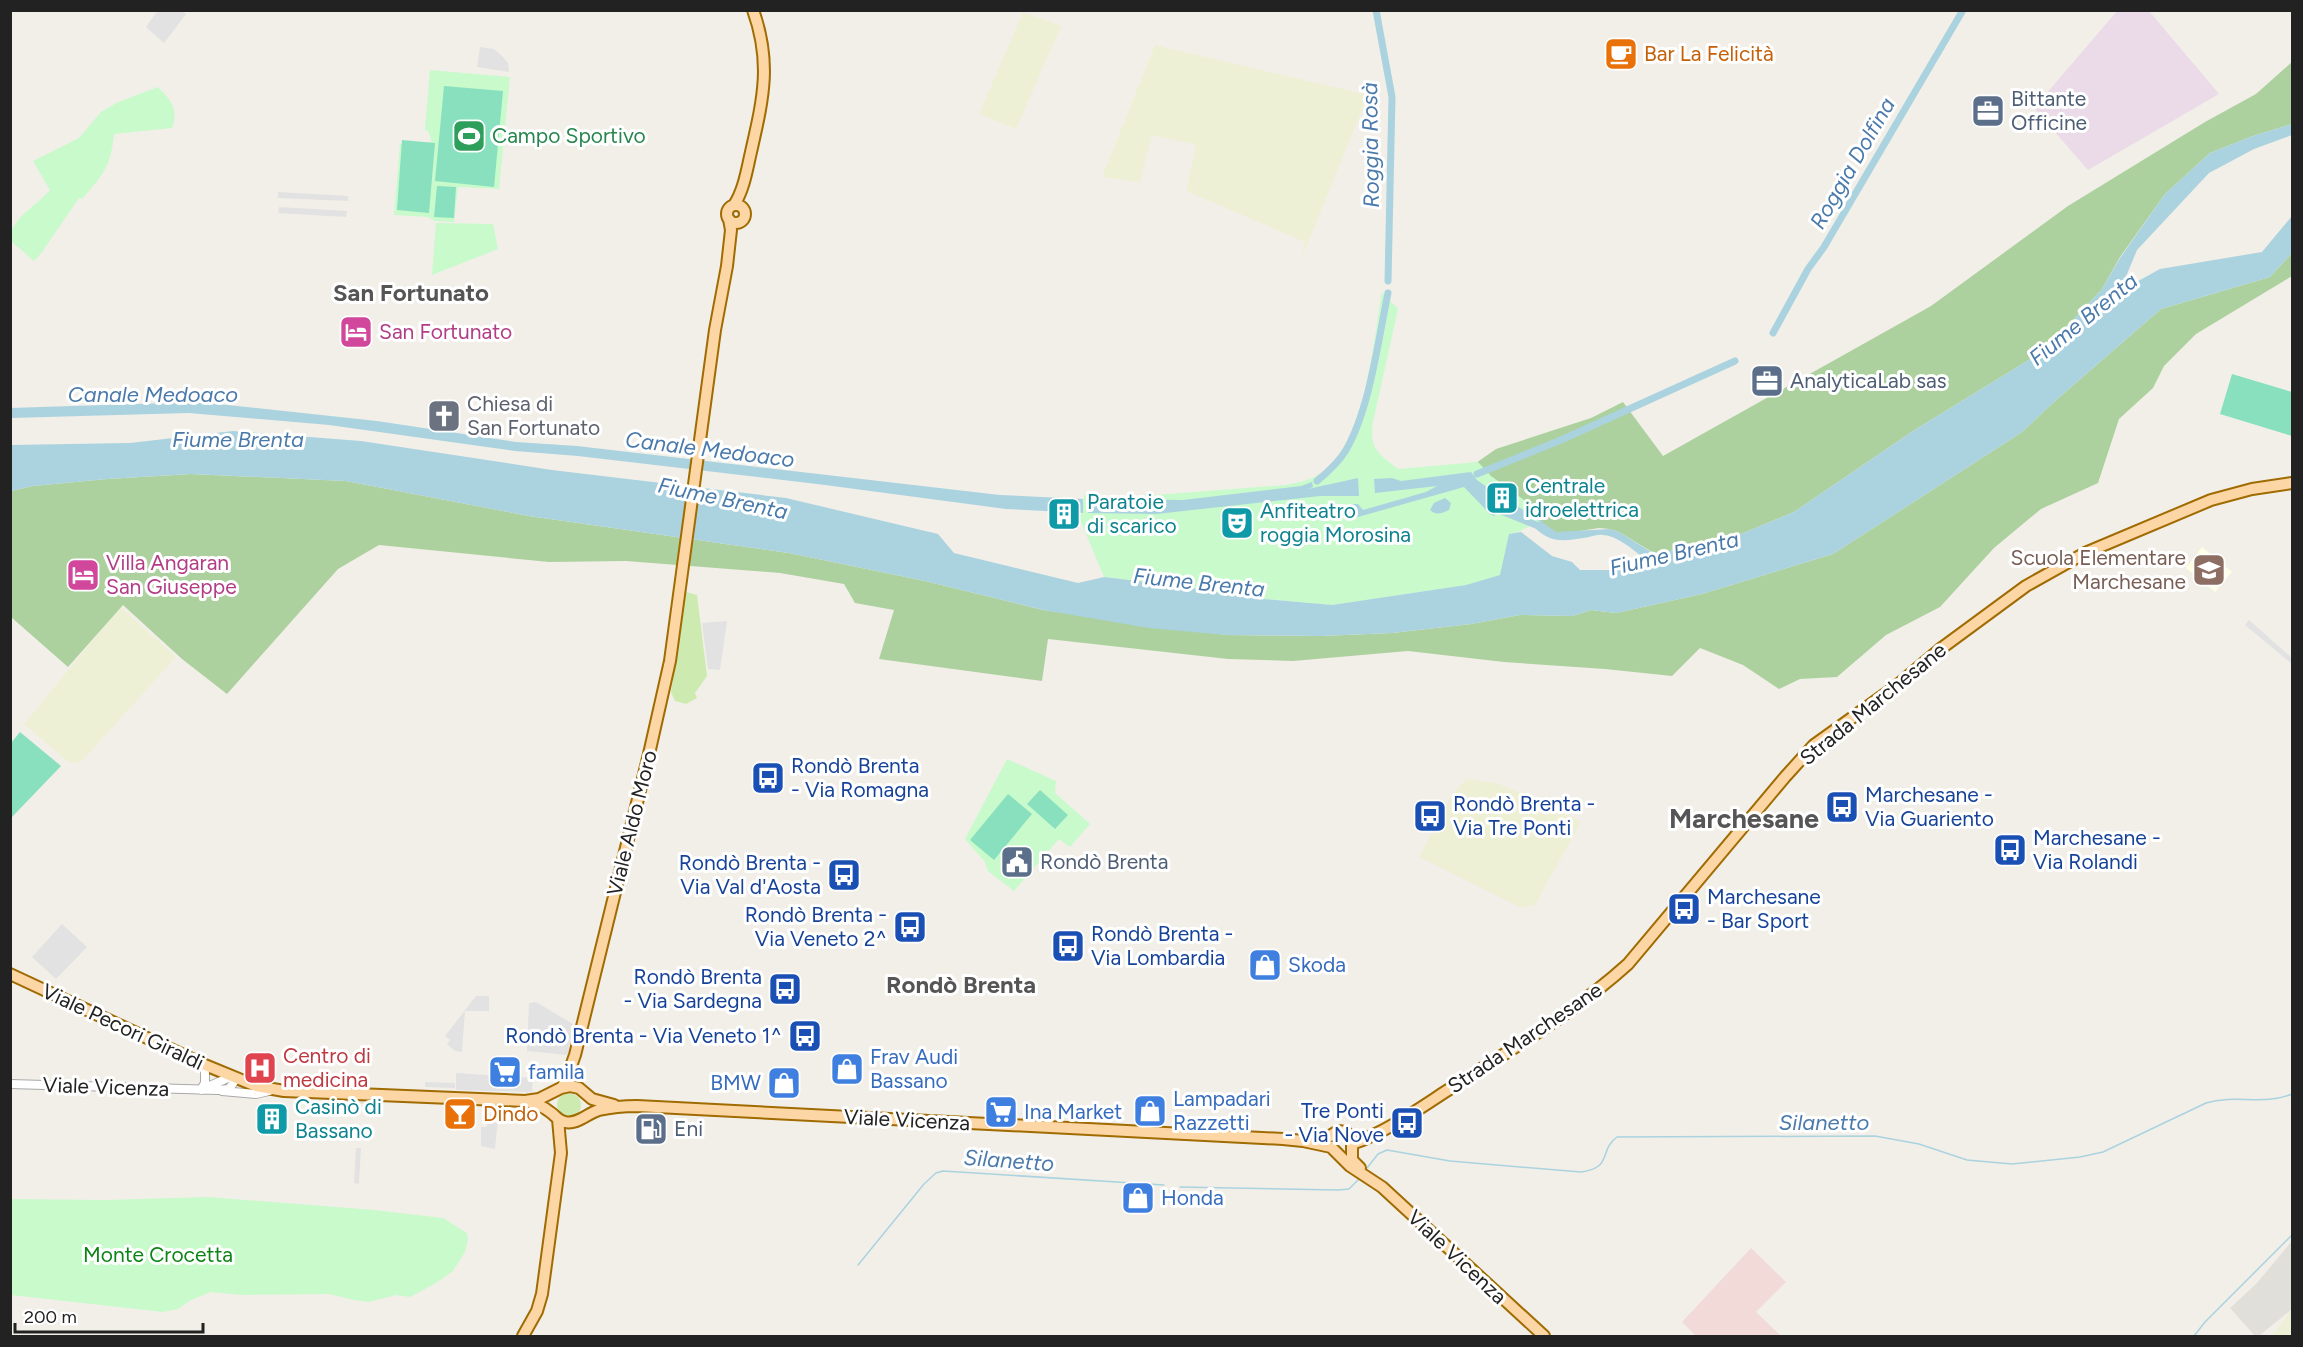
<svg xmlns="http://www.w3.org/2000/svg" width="2303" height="1347" font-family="Figtree,sans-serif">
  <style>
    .commercial { fill: #f2dad9 }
    .industrial { fill: #ebdbe8 }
    .education { fill: #ffffe5 }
    .airport { fill: #e1dfda }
    .farmland { fill: #eef0d5 }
    .grass { fill: #cdebb0 }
    .forest { fill: #add19e }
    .park { fill: #c8facc }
    .pitch { fill: #88e0be }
    .parking { fill: #e2e2e2 }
    .water { fill: #aad3df }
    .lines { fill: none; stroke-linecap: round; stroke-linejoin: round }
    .stream { stroke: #aad3df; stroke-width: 1.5 }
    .canal { stroke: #aad3df; stroke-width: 7 }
    .minor-casing { stroke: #a9a9a9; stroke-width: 10 }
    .major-casing { stroke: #a06b00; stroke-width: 14 }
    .minor { stroke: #fff; stroke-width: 8 }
    .major { stroke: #fcd6a4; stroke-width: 10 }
    .labels { text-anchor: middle; stroke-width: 6; stroke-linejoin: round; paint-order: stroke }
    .food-label { font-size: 21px; fill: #c56008; stroke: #fff; text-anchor: start }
    .service-label { font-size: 21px; fill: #4e5e75; stroke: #fff; text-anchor: start }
    .leisure-label { font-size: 21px; fill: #27864d; stroke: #fff; text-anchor: start }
    .hotel-label { font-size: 21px; fill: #b23c85; stroke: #fff; text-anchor: start }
    .worship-label { font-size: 21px; fill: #5b616d; stroke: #fff; text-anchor: start }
    .culture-label { font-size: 21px; fill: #0d838f; stroke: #fff; text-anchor: start }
    .education-label { font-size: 21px; fill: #785e54; stroke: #fff; text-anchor: end }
    .street-label { font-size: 21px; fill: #222; stroke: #fff }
    .transit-label { font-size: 21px; fill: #164399; stroke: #fff; text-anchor: start }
    .shop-label { font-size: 21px; fill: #366cbe; stroke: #fff; text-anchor: start }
    .health-label { font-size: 21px; fill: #be3a42; stroke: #fff; text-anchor: start }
    .park-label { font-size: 21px; fill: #0c8416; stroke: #fff }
    .water-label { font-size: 22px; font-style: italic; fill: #4a7aab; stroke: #fff }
    .quarter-label { font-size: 24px; font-weight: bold; fill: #555; stroke: #fff }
    .district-label { font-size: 27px; font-weight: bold; fill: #555; stroke: #fff }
  </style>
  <rect width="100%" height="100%" fill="#f2efe9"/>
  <path class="commercial" d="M1751 1248 1786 1282 1756 1312 1781 1336H1696L1682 1322Z"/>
  <path class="industrial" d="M2118 10 2149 11 2219 94 2088 170 2034 108Z"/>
  <path class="education" d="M2202 547 2232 572 2215 592 2186 568Z"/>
  <path class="airport" d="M2292 1241V1309L2259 1336H2255L2230 1308 2257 1283Z"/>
  <path class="farmland" d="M1023 12 1061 26 1016 129 979 114Z
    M1155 45 1368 95 1301 260 1305 242 1186 191 1196 145 1152 135 1140 182 1102 177Z
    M120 607 176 657 83 760 76 763 67 761 24 724Z
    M1467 779 1496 783 1542 801 1581 822 1535 905 1521 908 1419 857 1453 793Z
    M2292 1309V1336H2272Z"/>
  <path class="grass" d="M686 592 697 595 707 676 695 693 697 698 686 704 675 701 671 692Z
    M557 1105a12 12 0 1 1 24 0a12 12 0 1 1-24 0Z"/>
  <path class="forest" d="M2292 62V124L2253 136 2210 153 2165 194 2120 257 2102 289 2077 316 2037 355 1913 431 1794 512 1700 551 1685 547 1666 552H1652L1619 532 1610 529 1599 528 1567 533 1556 532 1547 528 1476 463 1496 449 1591 418 1623 402 1663 456 1931 306 2068 206 2205 122 2256 94Z
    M2292 253V276L2196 334 2164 366 2153 388 2119 419 2098 483 2041 509 1994 548 1940 607 1886 635 1837 677 1800 679 1779 689 1743 665 1700 648 1672 676 1605 669 1504 662 1408 651 1293 661 1228 659 1048 639 1042 681 879 659 894 610 855 603 844 584 780 573 626 561 549 562 379 545 338 569 227 694 182 659 123 605 68 667 11 617V491L33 486 107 479 191 474 346 481 529 516 789 553 925 581 1043 610 1227 635 1321 636 1392 633 1471 624 1520 615 1572 616 1591 610 1616 613 1702 594 1833 554 2022 432 2055 401 2161 309 2270 277Z"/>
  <path class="park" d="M430 70 510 77 499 189 458 187 454 222 435 221 428 217 394 215 400 144 432 142 428 131 425 130Z
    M158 87C171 100 179 109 172 128L114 134C111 166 103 175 82 199L79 198 42 252 34 261 10 240C10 218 37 206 50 190L33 161 79 138 101 112 118 102Z
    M436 223 493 224 498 249 432 275Z
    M1382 292 1398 309 1373 422C1369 449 1378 453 1398 469L1478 462 1491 476 1543 514 1541 521C1529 525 1522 532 1509 534L1501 575 1466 585 1332 605 1252 598 1180 586 1104 577 1079 517V515L1082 514 1084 495 1128 497 1286 485C1300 482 1313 480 1324 471 1366 438 1373 343 1382 292Z
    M1007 759 1056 781 1055 793 1090 824 1070 847 1059 839 1014 891 988 871 985 862 965 839Z
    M208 1197 374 1210 443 1218 467 1233 468 1240 465 1252 453 1271 436 1283 410 1297 396 1295 369 1302 354 1300 329 1294 242 1295 211 1292 191 1300 178 1309 163 1312 11 1295V1199L105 1200Z"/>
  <path class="pitch" d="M444 86 503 91 494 187 435 181Z
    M402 140 435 143 429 213 397 210Z
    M437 186 456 187 454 218 434 217Z
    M2232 374 2292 392V436L2220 414Z
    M20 732 61 766 12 817 11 743Z
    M1040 790 1068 815 1055 829 1027 804Z
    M1008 794 1032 814 994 860 970 840Z"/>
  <path class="parking" d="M158 10 181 11 186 14 164 43 146 27Z
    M480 47 494 49 501 55 508 63 509 72 477 67Z
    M278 192 348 196V201L278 198Z
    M279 207 347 211 346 217 278 213Z
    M2249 620 2292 658V664L2245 625Z
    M727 621 720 670 708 669 702 623Z
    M62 924 87 947 56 979 32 957Z
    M476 996H489V1011H465L462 1052 455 1051 447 1044 450 1040 445 1036Z
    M536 1002 573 1024 568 1055 527 1051 529 1003Z
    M456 1073 533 1078 532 1092 456 1090Z
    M425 1082 455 1083V1088L425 1087Z
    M326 1097 363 1099 364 1104 325 1102Z
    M504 1108 526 1110 535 1114V1121L498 1118 495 1149 481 1146V1127H487V1114L498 1115Z
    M356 1148H361L359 1184 354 1183Z"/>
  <path class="water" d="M2292 124V135L2254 149 2209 173 2137 250 2120 291 2160 269 2262 252 2292 216V253L2270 277 2161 309 2055 401 2022 432 1833 554 1702 594 1616 613 1591 610 1572 616 1520 615 1471 624 1392 633 1321 636 1227 635 1149 628 1043 610 925 581 789 553 529 516 346 481 191 474 107 479 33 486 11 491 10 445 130 443 233 431 361 441 552 470 786 498 938 534 954 553 1078 583 1104 577 1180 586 1252 598 1332 605 1466 585 1500 575 1509 534 1521 532 1552 556 1572 562 1580 570H1624L1641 559V556C1631 548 1617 536 1603 535 1599 534 1593 536 1589 537 1564 541 1551 545 1532 525L1540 521 1526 517 1517 519 1508 512 1513 503 1525 511 1543 514 1542 522 1556 532 1610 529 1619 532 1651 552H1666L1685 547 1700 551 1794 512 1913 431 2037 355 2077 316 2102 289 2120 258 2165 194 2210 153 2253 136Z
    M199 402 377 421 516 442 577 446 1000 495 1083 499V513L1006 509 825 485 578 456 515 451 329 425 189 413 11 418 10 408Z
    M1471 472 1477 480 1491 490 1488 495 1505 506 1494 516 1490 514 1464 487 1351 519 1349 504H1358L1363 510 1426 492 1437 486 1375 493 1374 479 1392 478 1401 481Z
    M1358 478 1359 496H1320L1156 514 1088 513 1089 499 1183 500 1301 486 1312 482 1313 487 1308 489Z
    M1445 498 1451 503 1449 510C1442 513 1436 516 1430 510L1434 503Z"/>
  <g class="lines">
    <path class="stream" d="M1367 1168 1378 1154 1387 1150 1450 1161 1581 1172C1614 1167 1598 1151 1617 1137L1875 1136 1919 1144 1967 1160 2012 1164 2080 1157 2103 1152 2206 1103C2237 1094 2263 1106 2292 1094
      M1180 1187 1338 1190 1349 1189 1360 1178
      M858 1265 924 1184 936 1173 943 1171 1164 1185
      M2194 1336 2205 1322 2292 1235"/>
    <path class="canal" d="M1376 10 1392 97 1388 281
      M1773 333 1808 269 1824 247 1963 10
      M1477 474 1561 440 1735 361
      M1317 481C1328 472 1339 462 1346 450 1370 408 1378 341 1388 293
      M1495 505 1501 511 1541 527"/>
    <g class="minor-casing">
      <path id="minor" d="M10 1084 218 1090 229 1089 236 1079
        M205 1088 230 1077
        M201 1090 205 1083V1065
        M222 1091 256 1094 269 1091"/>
    </g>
    <g class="major-casing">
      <path id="major" d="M727 214a9 9 0 1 1 18 0a9 9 0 1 1-18 0Z
        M734 205C744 190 747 169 751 152 763 99 772 63 753 10
        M10 974 205 1065 256 1086 284 1091 525 1101 539 1099 561 1088 570 1086 579 1088 592 1099 614 1105
        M561 1088 565 1083 575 1055 649 754 670 661 715 330 727 266 731 230 729 219
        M525 1101C534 1103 543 1106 550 1112 556 1116 558 1121 565 1122 577 1125 588 1113 599 1110 612 1107 624 1106 637 1106L1283 1139 1303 1141 1331 1147 1350 1166 1382 1187 1544 1336
        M1314 1140 1325 1139 1338 1131 1346 1132 1352 1139V1160L1360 1168
        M1352 1144C1387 1132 1420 1108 1451 1088 1512 1049 1575 1012 1628 964L1785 777 1814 745 1895 687 1939 650 2026 586 2085 553 2211 500 2252 489 2292 483
        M523 1336 537 1311 542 1294 561 1153 558 1119"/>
    </g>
    <use href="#minor" class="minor"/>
    <use href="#major" class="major"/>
  </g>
  <defs>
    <g id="cafe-square" transform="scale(1.725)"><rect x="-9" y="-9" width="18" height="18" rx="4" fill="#e8710a" stroke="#fff"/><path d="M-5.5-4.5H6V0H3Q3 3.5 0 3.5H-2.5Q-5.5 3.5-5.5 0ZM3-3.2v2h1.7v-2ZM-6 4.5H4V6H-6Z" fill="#fff"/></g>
    <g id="office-square" transform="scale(1.725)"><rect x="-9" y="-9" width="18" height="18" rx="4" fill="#5c6f8a" stroke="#fff"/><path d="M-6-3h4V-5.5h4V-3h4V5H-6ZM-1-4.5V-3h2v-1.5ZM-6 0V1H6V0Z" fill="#fff"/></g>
    <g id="stadium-square" transform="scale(1.725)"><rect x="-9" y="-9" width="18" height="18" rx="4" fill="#2e9e5b" stroke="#fff"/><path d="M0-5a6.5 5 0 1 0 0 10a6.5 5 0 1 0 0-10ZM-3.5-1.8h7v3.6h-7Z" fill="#fff"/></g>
    <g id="hotel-square" transform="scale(1.725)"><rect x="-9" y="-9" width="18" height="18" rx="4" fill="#d1479c" stroke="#fff"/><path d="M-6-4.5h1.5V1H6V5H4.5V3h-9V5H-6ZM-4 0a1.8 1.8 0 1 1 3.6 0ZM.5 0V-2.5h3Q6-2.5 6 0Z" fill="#fff"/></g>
    <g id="church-square" transform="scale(1.725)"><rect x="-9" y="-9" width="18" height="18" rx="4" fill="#6b7280" stroke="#fff"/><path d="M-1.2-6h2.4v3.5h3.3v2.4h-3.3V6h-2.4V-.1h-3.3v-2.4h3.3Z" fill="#fff"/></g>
    <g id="building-square" transform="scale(1.725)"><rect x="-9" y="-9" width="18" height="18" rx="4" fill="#0f9aa8" stroke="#fff"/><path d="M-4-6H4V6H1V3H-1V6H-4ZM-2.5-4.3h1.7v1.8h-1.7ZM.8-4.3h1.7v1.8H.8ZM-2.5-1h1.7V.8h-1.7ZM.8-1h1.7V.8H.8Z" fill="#fff"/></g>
    <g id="theatre-square" transform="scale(1.725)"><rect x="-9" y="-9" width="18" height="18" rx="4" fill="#0f9aa8" stroke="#fff"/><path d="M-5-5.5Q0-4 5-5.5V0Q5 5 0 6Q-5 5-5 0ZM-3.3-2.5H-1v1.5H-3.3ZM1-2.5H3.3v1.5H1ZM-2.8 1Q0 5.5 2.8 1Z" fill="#fff"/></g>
    <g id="school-square" transform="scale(1.725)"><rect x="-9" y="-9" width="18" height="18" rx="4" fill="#8d6e63" stroke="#fff"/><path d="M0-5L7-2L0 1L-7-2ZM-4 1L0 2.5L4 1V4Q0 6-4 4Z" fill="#fff"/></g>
    <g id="bus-square" transform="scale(1.725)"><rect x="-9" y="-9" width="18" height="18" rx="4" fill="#1a4fb4" stroke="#fff"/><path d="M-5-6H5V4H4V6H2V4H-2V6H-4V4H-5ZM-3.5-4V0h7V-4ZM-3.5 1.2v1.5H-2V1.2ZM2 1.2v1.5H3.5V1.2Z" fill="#fff"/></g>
    <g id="civic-square" transform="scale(1.725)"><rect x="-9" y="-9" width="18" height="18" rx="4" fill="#5c6f8a" stroke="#fff"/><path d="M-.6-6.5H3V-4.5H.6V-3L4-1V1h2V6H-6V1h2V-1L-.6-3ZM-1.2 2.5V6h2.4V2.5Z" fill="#fff"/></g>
    <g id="shop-square" transform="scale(1.725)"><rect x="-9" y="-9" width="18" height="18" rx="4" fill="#3f7fe0" stroke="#fff"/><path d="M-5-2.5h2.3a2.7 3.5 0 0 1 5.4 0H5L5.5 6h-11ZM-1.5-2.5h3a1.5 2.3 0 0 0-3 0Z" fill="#fff"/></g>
    <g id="hospital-square" transform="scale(1.725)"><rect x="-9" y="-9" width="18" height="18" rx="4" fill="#e0444e" stroke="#fff"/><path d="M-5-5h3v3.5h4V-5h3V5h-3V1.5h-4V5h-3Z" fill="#fff"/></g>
    <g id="supermarket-square" transform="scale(1.725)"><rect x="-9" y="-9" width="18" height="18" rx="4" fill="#3f7fe0" stroke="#fff"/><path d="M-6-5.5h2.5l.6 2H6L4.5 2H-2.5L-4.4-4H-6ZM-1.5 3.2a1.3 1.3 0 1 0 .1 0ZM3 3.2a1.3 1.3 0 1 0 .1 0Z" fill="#fff"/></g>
    <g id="bar-square" transform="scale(1.725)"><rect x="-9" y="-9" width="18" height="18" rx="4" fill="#e8710a" stroke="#fff"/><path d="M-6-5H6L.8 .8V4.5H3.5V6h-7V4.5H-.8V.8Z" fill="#fff"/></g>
    <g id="fuel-square" transform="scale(1.725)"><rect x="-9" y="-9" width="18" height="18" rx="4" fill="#5c6f8a" stroke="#fff"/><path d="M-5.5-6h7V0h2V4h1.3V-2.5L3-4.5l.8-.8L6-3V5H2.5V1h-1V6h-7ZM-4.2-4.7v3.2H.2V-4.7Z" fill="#fff"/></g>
  </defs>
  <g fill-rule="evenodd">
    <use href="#cafe-square" x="1621" y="54"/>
    <use href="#office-square" x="1988" y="111"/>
    <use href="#stadium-square" x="469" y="136"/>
    <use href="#hotel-square" x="356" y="332"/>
    <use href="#office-square" x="1767" y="381"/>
    <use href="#church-square" x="444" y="416"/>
    <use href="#building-square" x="1502" y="498"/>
    <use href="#building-square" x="1064" y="514"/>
    <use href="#theatre-square" x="1237" y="523"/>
    <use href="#school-square" x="2209" y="570"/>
    <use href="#hotel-square" x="83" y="575"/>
    <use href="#bus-square" x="768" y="778"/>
    <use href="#bus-square" x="1842" y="807"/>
    <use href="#bus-square" x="1430" y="816"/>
    <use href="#bus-square" x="2010" y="850"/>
    <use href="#civic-square" x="1017" y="862"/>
    <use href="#bus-square" x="844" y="875"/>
    <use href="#bus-square" x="1684" y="909"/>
    <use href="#bus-square" x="910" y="927"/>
    <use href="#bus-square" x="1068" y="946"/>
    <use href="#shop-square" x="1265" y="965"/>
    <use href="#bus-square" x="785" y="989"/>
    <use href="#bus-square" x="805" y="1036"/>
    <use href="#hospital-square" x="260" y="1068"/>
    <use href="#shop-square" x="847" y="1069"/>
    <use href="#supermarket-square" x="505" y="1072"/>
    <use href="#shop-square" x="784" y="1083"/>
    <use href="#shop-square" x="1150" y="1111"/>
    <use href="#supermarket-square" x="1001" y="1112"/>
    <use href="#bar-square" x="460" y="1114"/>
    <use href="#building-square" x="272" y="1119"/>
    <use href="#bus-square" x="1407" y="1123"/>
    <use href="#fuel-square" x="651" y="1129"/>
    <use href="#shop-square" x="1138" y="1198"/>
  </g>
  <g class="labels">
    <g class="food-label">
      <text x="1644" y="61">Bar La Felicità</text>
      <text x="483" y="1121">Dindo</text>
    </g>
    <g class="service-label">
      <text x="2011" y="106">Bittante<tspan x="2011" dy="24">Officine</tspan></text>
      <text x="1790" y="388">AnalyticaLab sas</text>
      <text x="1040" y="869">Rondò Brenta</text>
      <text x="674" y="1136">Eni</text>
    </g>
    <g class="leisure-label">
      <text x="492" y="143">Campo Sportivo</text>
    </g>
    <g class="hotel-label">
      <text x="379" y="339">San Fortunato</text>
      <text x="106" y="570">Villa Angaran<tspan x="106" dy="24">San Giuseppe</tspan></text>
    </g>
    <g class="worship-label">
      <text x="467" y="411">Chiesa di<tspan x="467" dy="24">San Fortunato</tspan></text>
    </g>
    <g class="culture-label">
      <text x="1525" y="493">Centrale<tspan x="1525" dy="24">idroelettrica</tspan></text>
      <text x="1087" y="509">Paratoie<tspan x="1087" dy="24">di scarico</tspan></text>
      <text x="1260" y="518">Anfiteatro<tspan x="1260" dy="24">roggia Morosina</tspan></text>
      <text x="295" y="1114">Casinò di<tspan x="295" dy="24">Bassano</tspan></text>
    </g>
    <g class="education-label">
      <text x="2186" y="565">Scuola Elementare<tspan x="2186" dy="24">Marchesane</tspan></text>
    </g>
    <g class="street-label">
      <text transform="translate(1873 704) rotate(-39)" y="7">Strada Marchesane</text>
      <text transform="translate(632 823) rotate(-76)" y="7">Viale Aldo Moro</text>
      <text transform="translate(123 1027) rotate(25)" y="7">Viale Pecori Giraldi</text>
      <text transform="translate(1525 1038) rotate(-34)" y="7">Strada Marchesane</text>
      <text transform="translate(106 1087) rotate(2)" y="7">Viale Vicenza</text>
      <text transform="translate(907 1120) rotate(3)" y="7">Viale Vicenza</text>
      <text transform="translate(1457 1257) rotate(43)" y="7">Viale Vicenza</text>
    </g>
    <g class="transit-label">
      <text x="791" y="773">Rondò Brenta<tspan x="791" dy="24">- Via Romagna</tspan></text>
      <text x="1865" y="802">Marchesane -<tspan x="1865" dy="24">Via Guariento</tspan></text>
      <text x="1453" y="811">Rondò Brenta -<tspan x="1453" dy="24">Via Tre Ponti</tspan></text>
      <text x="2033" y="845">Marchesane -<tspan x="2033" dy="24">Via Rolandi</tspan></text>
      <text x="821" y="870" text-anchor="end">Rondò Brenta -<tspan x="821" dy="24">Via Val d'Aosta</tspan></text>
      <text x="1707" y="904">Marchesane<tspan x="1707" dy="24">- Bar Sport</tspan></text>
      <text x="887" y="922" text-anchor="end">Rondò Brenta -<tspan x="887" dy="24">Via Veneto 2^</tspan></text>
      <text x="1091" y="941">Rondò Brenta -<tspan x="1091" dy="24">Via Lombardia</tspan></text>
      <text x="762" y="984" text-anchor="end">Rondò Brenta<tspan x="762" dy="24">- Via Sardegna</tspan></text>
      <text x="782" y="1043" text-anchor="end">Rondò Brenta - Via Veneto 1^</text>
      <text x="1384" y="1118" text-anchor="end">Tre Ponti<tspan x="1384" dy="24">- Via Nove</tspan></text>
    </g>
    <g class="shop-label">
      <text x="1288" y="972">Skoda</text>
      <text x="870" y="1064">Frav Audi<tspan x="870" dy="24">Bassano</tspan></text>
      <text x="528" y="1079">famila</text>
      <text x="761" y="1090" text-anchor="end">BMW</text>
      <text x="1173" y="1106">Lampadari<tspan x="1173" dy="24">Razzetti</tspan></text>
      <text x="1024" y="1119">Ina Market</text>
      <text x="1161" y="1205">Honda</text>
    </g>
    <g class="health-label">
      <text x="283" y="1063">Centro di<tspan x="283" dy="24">medicina</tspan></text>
    </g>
    <g class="park-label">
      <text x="158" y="1262">Monte Crocetta</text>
    </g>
    <g class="water-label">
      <text transform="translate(1370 145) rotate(-91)" y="8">Roggia Rosà</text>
      <text transform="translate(1852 163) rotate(-60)" y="8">Roggia Dolfina</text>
      <text transform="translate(2083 319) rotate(-39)" y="8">Fiume Brenta</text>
      <text x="153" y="402">Canale Medoaco</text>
      <text x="238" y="447">Fiume Brenta</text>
      <text transform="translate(710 449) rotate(7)" y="8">Canale Medoaco</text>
      <text transform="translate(723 498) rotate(12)" y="8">Fiume Brenta</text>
      <text transform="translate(1674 553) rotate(-13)" y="8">Fiume Brenta</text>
      <text transform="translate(1199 582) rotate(6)" y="8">Fiume Brenta</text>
      <text x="1824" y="1130">Silanetto</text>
      <text transform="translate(1009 1160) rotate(4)" y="8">Silanetto</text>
    </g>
    <g class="quarter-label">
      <text x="411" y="301">San Fortunato</text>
      <text x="961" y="993">Rondò Brenta</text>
    </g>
    <g class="district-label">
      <text x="1744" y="828">Marchesane</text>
    </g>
  </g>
  <rect width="2303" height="1347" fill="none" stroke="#222222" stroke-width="24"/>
  <path d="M15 1323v9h188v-9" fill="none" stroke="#222222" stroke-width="3"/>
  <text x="24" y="1323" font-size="18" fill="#222222" stroke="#ffffff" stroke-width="4.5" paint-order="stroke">200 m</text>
</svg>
